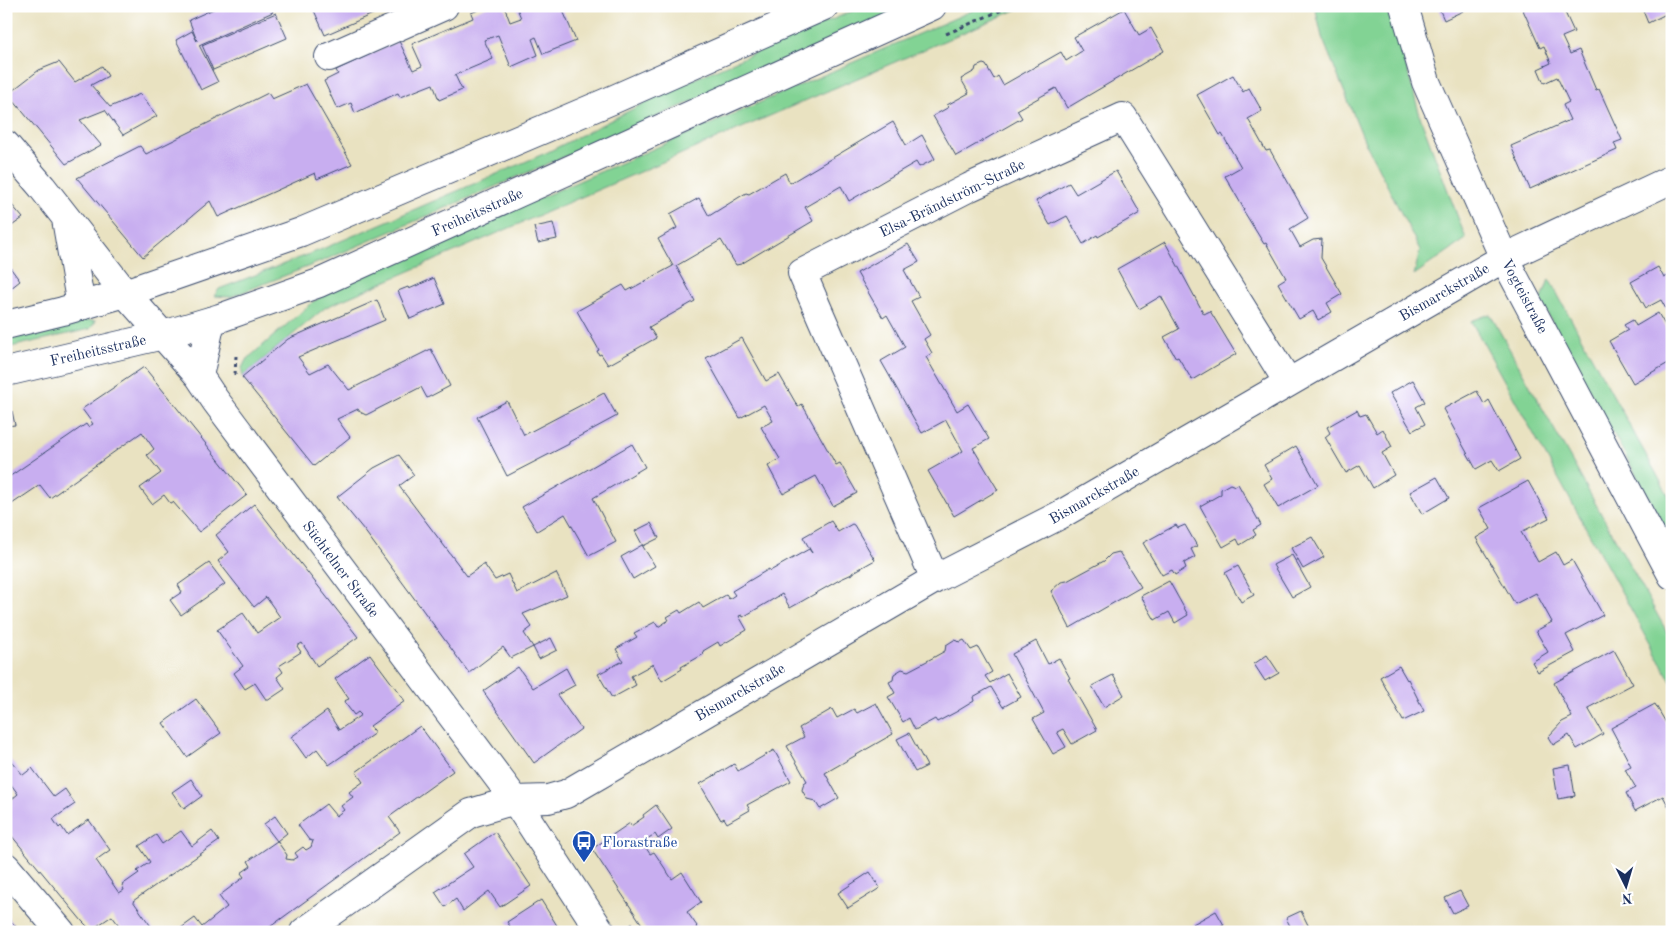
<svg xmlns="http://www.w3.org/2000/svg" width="1678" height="938" font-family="'Old Standard TT',serif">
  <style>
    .green { fill: #82d394; stroke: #4e8179 }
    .building { fill: #c8aef0 }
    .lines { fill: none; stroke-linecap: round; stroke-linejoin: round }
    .street-casing { stroke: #3a4a6d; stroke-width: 30 }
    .secondary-casing { stroke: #3a4a6d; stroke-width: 30 }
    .primary-casing { stroke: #3a4a6d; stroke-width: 30 }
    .path { stroke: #3a4a6d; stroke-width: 3; stroke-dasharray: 4 4; stroke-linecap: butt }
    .street { stroke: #fff; stroke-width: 28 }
    .secondary { stroke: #fff; stroke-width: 28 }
    .primary { stroke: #fff; stroke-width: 28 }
    .labels { text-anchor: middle; stroke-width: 4.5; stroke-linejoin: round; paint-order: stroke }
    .street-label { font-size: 15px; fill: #1b2f5e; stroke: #fff }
    .transit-label { font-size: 15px; fill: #164399; stroke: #fff; text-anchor: start }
  </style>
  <rect width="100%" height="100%" fill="#fff"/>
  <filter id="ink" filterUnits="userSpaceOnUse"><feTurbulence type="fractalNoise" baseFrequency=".02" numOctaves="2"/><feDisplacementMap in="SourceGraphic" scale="10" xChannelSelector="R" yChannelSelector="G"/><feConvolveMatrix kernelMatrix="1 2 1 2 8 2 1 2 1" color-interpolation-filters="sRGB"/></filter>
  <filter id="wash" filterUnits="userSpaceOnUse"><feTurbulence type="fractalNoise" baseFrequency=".0096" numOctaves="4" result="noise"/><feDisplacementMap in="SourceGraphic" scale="20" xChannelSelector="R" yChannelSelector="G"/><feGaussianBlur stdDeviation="1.12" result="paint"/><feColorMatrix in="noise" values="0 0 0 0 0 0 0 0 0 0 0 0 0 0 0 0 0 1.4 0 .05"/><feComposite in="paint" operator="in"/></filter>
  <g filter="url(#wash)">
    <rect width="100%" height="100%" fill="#e9e2c1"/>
    <path class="green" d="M864 6H913L325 260 230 297 214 296 219 289 320 250 548 152 680 85Z
      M983 6H1025L326 307 242 377V368L246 360 314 301 346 282Z
      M1315 6H1389L1421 119 1466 239 1414 275 1420 250 1364 140 1322 37Z
      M1549 279 1672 502V540L1541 302Z
      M1490 314 1672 641V683L1471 321Z
      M83 320 96 321 90 329 6 348V339Z"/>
    <g id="blocks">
      <path class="building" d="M220 6H270L273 12 199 45 218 82 201 90 176 40 192 31 197 41 189 20Z
        M312 6H391L325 35Z
        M488 6H504L510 22 521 18 516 6H561L576 41 543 54 536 37 532 39 538 55 511 67 498 35 484 40 493 59 455 75 462 90 439 100 433 84 400 97 398 93 355 113 351 103 337 109 324 81 338 74 336 70 399 41 413 70 422 66 412 44 473 18 471 13Z
        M1438 6H1461L1463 11 1444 20Z
        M1530 6H1562L1574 32 1562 37 1570 54 1579 50 1596 90 1599 89 1622 140 1614 143 1617 150 1530 189 1511 146 1570 120 1563 105 1569 102 1557 77 1544 83 1538 69 1551 63 1544 46 1540 48 1523 10Z
        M1641 6H1672V21L1668 13 1648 23Z
        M1124 9 1139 35 1151 28 1164 51 1067 108 1056 88 1017 110 1022 118 956 156 933 116 949 107 947 105 969 93 961 79 975 71 976 67 983 64 986 65 994 79 998 76 1003 85 1061 52 1066 61 1082 51 1074 37Z
        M276 13 287 38 213 70 202 45Z
        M59 62 75 82 102 66 108 76 91 85 110 107 140 94 157 116 123 135 105 110 80 120 101 145 66 164 8 94 39 70Z
        M1233 75 1243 92 1249 88 1262 111 1248 119 1266 151 1270 150 1308 218 1290 229 1300 247 1313 240 1322 239 1321 258 1342 294 1327 303 1332 312 1318 320 1313 311 1299 319 1278 283 1286 278 1266 243 1264 244 1243 210 1244 209 1225 176 1241 167 1222 134 1220 135 1197 95Z
        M306 84 352 164 317 179 315 173 218 217 210 201 143 257 77 178 140 146 146 154 268 93 272 99Z
        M893 122 906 145 922 135 935 159 919 167 916 162 849 201 841 186 805 207 813 221 741 264 736 265 721 240 676 266 695 301 649 327 656 338 608 365 601 354 599 355 597 351 599 350 577 311 623 285 627 291 673 266 658 239 677 228 670 214 699 198 709 216 746 193 749 194 785 173 790 183Z
        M1116 171 1140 213 1098 237 1097 235 1083 244 1067 216 1050 225 1036 201 1069 183 1076 194Z
        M6 198 23 218 6 230Z
        M553 223 557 239 538 243 534 227Z
        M1165 242 1204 314 1210 311 1236 354 1192 380 1178 357 1176 358 1164 337 1179 329 1161 296 1139 309 1117 269Z
        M908 244 919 262 904 270 919 297 911 301 930 335 924 339 932 353 926 357 957 411 968 404 989 439 973 448 998 490 954 516 928 471 963 451 946 420 922 433 881 361 905 347 887 315 883 318 857 273Z
        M6 262 20 281 6 292Z
        M1658 267 1664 278 1672 274V305L1666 309 1661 300 1646 308 1631 282Z
        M434 278 445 304 410 319 398 291 408 287 409 289Z
        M377 300 385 320 298 357 310 373 328 364 349 390 431 349 450 386 427 398 421 387 366 415 360 412 358 409 337 419 350 437 314 466 242 377 288 339Z
        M1658 313 1672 337V361L1633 383 1609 341 1628 330 1624 325 1633 320 1636 326Z
        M742 338 766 381 779 374 798 407 802 404 836 465 840 463 857 493 833 506 816 476 783 494 768 466 780 459 761 427 773 421 764 405 740 418 706 358Z
        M144 367 247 495 199 532 173 502 170 503 164 495 152 504 140 488 161 473 147 455 154 449 142 432 50 498 40 485 6 508V479L86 424 88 427 93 424 82 409Z
        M1413 380 1425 402 1416 407 1425 424 1412 431 1390 393Z
        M1477 391 1484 404 1489 400 1520 459 1499 471 1492 460 1476 469 1443 409Z
        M604 393 617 416 569 442V444L507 476 477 417 507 401 524 435Z
        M1357 410 1360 416 1366 414 1377 433 1383 429 1392 447 1382 453 1394 475 1373 488 1360 465 1346 473 1325 437 1330 433 1327 427Z
        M12 411 15 425 6 426V412Z
        M632 444 645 467 593 498 616 542 589 556 565 514 537 531 522 507Z
        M1296 446 1318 485 1278 508 1264 484 1272 479 1264 465Z
        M399 455 414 475 399 486 467 576 484 564 495 580 508 574 517 593 556 573 567 595 523 614 532 627 524 633 533 647 511 658 503 647 469 673 364 530 337 497 374 468Z
        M1437 477 1449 498 1422 514 1410 492Z
        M1528 481 1549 518 1521 532 1538 562 1556 552 1563 565 1572 560 1603 615 1566 635 1575 652 1538 672 1532 662 1548 652 1536 631 1552 622 1536 593 1515 604 1476 538 1491 529 1479 508Z
        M1230 484 1235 486 1238 484 1261 525 1253 530 1256 535 1240 545 1237 539 1223 547 1200 506 1221 494V489Z
        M254 504 358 637 317 666 302 643 297 646 301 652 279 666 283 672 277 677 285 689 267 701 255 683 245 689 234 673 243 666 217 630 243 613 257 633 280 617 266 597 254 607 218 561 229 552 216 535Z
        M831 521 838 532 852 524 854 525 875 560 852 573V574L841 579 790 608 782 594 743 617 742 615 739 616 747 630 720 646 718 642 703 651 704 654 681 667 682 669 662 681 653 664 631 676 636 685 612 698 598 674 623 661 616 649 637 637 634 633 655 622 658 627 669 620 667 617 679 610 681 613 699 602 703 608 726 595 729 599 735 595 732 591 769 569 770 571 809 549 812 553 803 537Z
        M651 523 659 538 643 546 635 531Z
        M1176 525 1178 528 1185 525 1197 546 1191 549 1195 557 1184 563 1186 568 1175 575 1172 570 1162 575 1143 543Z
        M1312 537 1324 557 1303 569 1291 548Z
        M642 545 655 566 633 579 621 557Z
        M1119 552 1141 587 1070 628 1051 591 1061 582 1067 581 1104 561 1111 554Z
        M1292 555 1310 587 1292 597 1273 565Z
        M209 563 225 584 181 615 170 600 182 592 178 585Z
        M1238 566 1254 595 1241 602 1225 573Z
        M1169 581 1188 615 1175 623 1169 612 1155 620 1141 596Z
        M551 638 557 650 539 659 533 647Z
        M954 640 960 642 964 640 971 650 978 647 992 672 985 676 990 683 1007 673 1021 697 1003 707 991 687 973 697 974 701 956 712 937 722 935 719 915 730 909 718 903 722 888 697 895 693 889 682 893 680 894 674 902 669 908 671 927 661 945 651 946 645Z
        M1036 641 1048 664 1059 658 1070 678 1068 679 1097 730 1072 744 1063 729 1057 732 1066 747 1053 754 1033 719 1044 713 1012 654Z
        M1614 650 1633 684 1588 708 1603 734 1577 749 1569 735 1553 745 1548 737 1562 722 1572 717 1554 683Z
        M370 654 405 701 370 726 375 733 329 765 317 749 306 758 291 737 327 711 339 730 361 715 358 712 354 715 345 703 344 701 349 699 335 679Z
        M1267 655 1279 673 1265 681 1254 664Z
        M1399 666 1407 680 1408 679 1424 711 1403 721 1380 677Z
        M518 667 533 688 566 668 575 685 557 695 581 729 534 763 483 691Z
        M1113 675 1124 695 1104 707 1092 686Z
        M196 699 221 733 187 757 163 723Z
        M876 703 893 734 825 773 839 798 820 809 815 801 807 799 802 790 804 783 807 781 787 746 804 737 799 728 832 709 837 718 854 709 857 713Z
        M1655 704 1672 733V808L1670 809 1663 796 1635 811 1626 793 1636 788 1625 769 1631 766 1611 728Z
        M420 726 453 771 389 817 400 832 263 932H178L177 931 195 918 202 927 227 907 219 896 244 877 241 873 251 866 248 861 277 841 264 824 275 816 287 833 277 841 287 855 286 859 293 860 298 857 295 853 303 847 306 850 311 847 313 841 309 840 298 825 326 804 336 816 344 810 341 806 353 797 349 792 363 782 356 772Z
        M909 733 927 766 915 772 897 739Z
        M774 750 791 781 747 805 750 810 727 823 724 818 721 820 700 784 734 764 738 771Z
        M6 755 23 775 32 768 54 797 65 789 75 804 53 819 59 828 61 826 67 835 89 820 110 850 96 860 119 893 124 890 122 885 139 873 137 871 150 862 139 846 156 835 162 844 181 831 192 846 212 831 219 841 133 901 155 932H124L112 916 91 930 82 921 6 829V804L18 794 10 783 6 786Z
        M1570 765 1575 796 1558 799 1553 768Z
        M191 779 202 796 184 809 172 792Z
        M656 805 672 829 658 839 655 834 642 842 650 854 654 852 672 879 682 872 701 902 687 912 697 926 696 927 699 932H647L592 849 630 823 631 826 644 817 643 815Z
        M495 832 531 886 500 907 489 891 463 911 456 899 445 907 435 892 473 867 464 854Z
        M870 872 880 888 848 908 838 893Z
        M1460 891 1468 906 1453 913 1445 898Z
        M541 900 561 932H514L507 922Z
        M1216 911 1224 925 1212 932H1197L1193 924Z
        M1301 911 1310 929 1304 932H1293L1286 918Z
        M6 915 17 928 20 932H6Z"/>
    </g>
  </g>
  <g filter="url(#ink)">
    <use href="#blocks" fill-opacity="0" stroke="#3a4a6d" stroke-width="1"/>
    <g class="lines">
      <g class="street-casing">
        <path id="street" d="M1404 6 1426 82 1504 258 1672 575
          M329 57 444 6
          M6 145 42 187 125 293
          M66 219 81 306
          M935 579 802 273 970 187 1123 117 1288 382
          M6 867 61 932
          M304 932 471 813 515 800 548 799 566 794 935 579 1060 515 1504 258 1672 179"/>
      </g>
      <g class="secondary-casing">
        <path id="secondary" d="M125 293 199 376 215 400 515 800 601 932
          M199 376 211 321"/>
      </g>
      <g class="primary-casing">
        <path id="primary" d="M6 325 63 311 125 293 301 232 612 100 824 6
          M6 372 163 335 220 318 319 283 932 6"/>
      </g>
      <path class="path" d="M946 34 1011 6
        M235 375 236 356
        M631 924 636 932"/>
      <use href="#street" class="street"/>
      <use href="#secondary" class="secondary"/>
      <use href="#primary" class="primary"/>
    </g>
  </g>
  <defs>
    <g id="bus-pin" transform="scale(1.25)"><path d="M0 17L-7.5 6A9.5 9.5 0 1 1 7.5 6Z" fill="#1a4fb4" stroke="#fff"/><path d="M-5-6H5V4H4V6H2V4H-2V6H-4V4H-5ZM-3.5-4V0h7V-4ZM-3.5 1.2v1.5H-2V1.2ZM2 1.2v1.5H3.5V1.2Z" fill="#fff"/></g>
  </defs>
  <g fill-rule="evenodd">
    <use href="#bus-pin" x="584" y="842"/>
  </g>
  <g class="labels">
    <g class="street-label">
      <text transform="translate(952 198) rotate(-26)" y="5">Elsa-Brändström-Straße</text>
      <text transform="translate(477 212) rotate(-24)" y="5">Freiheitsstraße</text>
      <text transform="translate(1444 292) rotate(-30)" y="5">Bismarckstraße</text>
      <text transform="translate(1525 296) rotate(62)" y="5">Vogteistraße</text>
      <text transform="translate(98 350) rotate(-13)" y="5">Freiheitsstraße</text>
      <text transform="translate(1094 495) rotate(-30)" y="5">Bismarckstraße</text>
      <text transform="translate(341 569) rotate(53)" y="5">Süchtelner Straße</text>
      <text transform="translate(740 692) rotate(-30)" y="5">Bismarckstraße</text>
    </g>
    <g class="transit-label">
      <text x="602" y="847">Florastraße</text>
    </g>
  </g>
  <rect width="1678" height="938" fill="none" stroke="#fff" stroke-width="25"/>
  <g transform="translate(1626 886) rotate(175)" stroke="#ffffff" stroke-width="4" paint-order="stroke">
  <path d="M0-4L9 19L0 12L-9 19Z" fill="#1b2f5e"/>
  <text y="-8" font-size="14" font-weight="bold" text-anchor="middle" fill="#1b2f5e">N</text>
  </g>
</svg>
